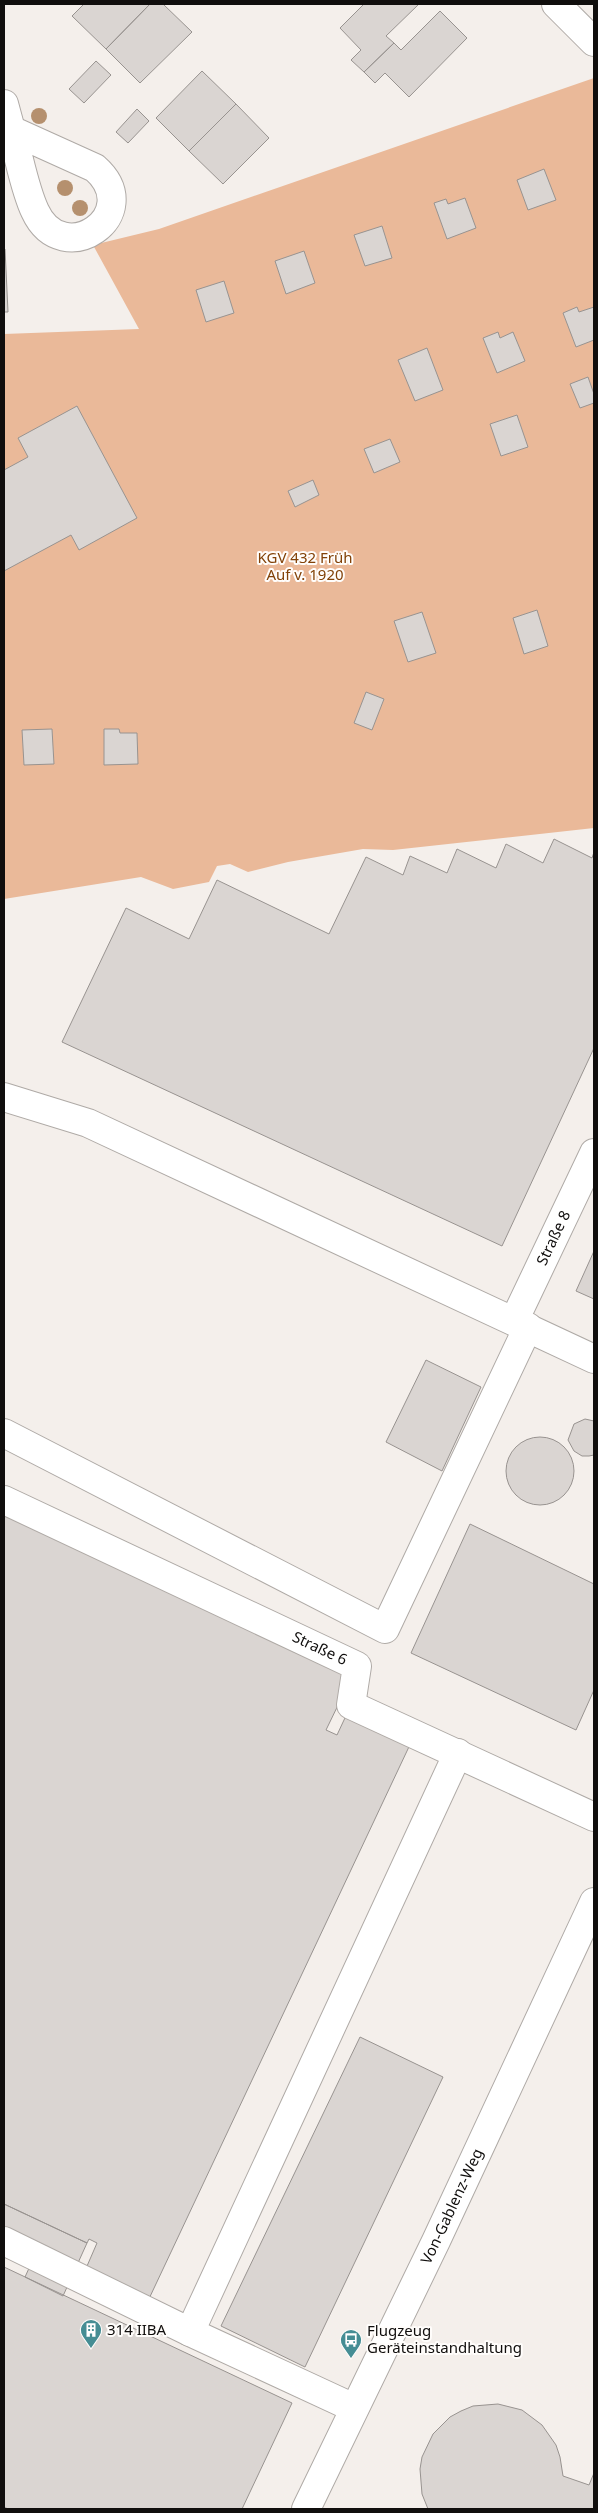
<svg xmlns="http://www.w3.org/2000/svg" width="598" height="2513" font-family="'Noto Sans',sans-serif">
  <style>
    .green { fill: #eab999 }
    .building { fill: #dad5d2; stroke: #989390 }
    .lines { fill: none; stroke-linecap: round; stroke-linejoin: round }
    .minor-casing { stroke: #afaaa6; stroke-width: 30 }
    .minor { stroke: #fff; stroke-width: 28 }
    .tree { fill: #b5906e }
    .labels { text-anchor: middle; stroke-width: 4; stroke-linejoin: round; paint-order: stroke }
    .park-label { font-size: 15px; fill: #824208; stroke: #fffdfb }
    .street-label { font-size: 15px; fill: #100e0d; stroke: #fffdfb }
    .poi-label { font-size: 15px; fill: #100e0d; stroke: #fffdfb; text-anchor: start }
  </style>
  <rect width="100%" height="100%" fill="#f4efeb"/>
  <path class="green" d="M594 78V828L393 850 363 849 288 862 248 872 230 864 217 866 209 882 173 889 141 877 4 899V334L139 329 93 245 159 229Z"/>
  <path class="building" d="M84 4H150L106 49 72 16Z
    M150 4H163L192 32 140 83 106 49Z
    M364 4H419L386 36 394 43 364 72 351 60 361 50 340 28Z
    M440 11 467 38 409 97 385 73 375 83 364 72 394 43 401 50Z
    M96 61 111 75 84 103 69 89Z
    M202 71 236 104 189 151 156 118Z
    M236 104 269 138 223 184 189 151Z
    M137 109 149 121 128 143 116 132Z
    M544 169 556 200 528 210 517 180Z
    M465 198 476 228 447 239 434 203 446 199 448 204Z
    M382 226 392 258 365 266 354 235Z
    M5 249 8 312H4V250Z
    M304 251 315 283 286 294 275 261Z
    M224 281 234 313 206 322 196 290Z
    M577 307 579 312 594 307V340L576 347 563 313Z
    M498 332 500 338 513 332 525 361 497 373 483 338Z
    M427 348 443 390 415 401 398 360Z
    M588 377 594 394V403L580 408 570 384Z
    M77 406 137 518 79 550 71 535 4 571V470L28 457 18 438Z
    M517 415 528 447 501 456 490 424Z
    M390 439 400 462 374 473 364 449Z
    M313 480 319 495 295 507 288 491Z
    M537 610 548 646 524 654 513 618Z
    M422 612 436 653 408 662 394 621Z
    M366 692 384 699 372 730 354 723Z
    M52 729 54 764 24 765 22 730Z
    M104 729H119L120 733H137L138 764 104 765Z
    M554 839 592 858 594 852V1048L502 1246 62 1042 126 908 189 939 217 880 329 934 366 857 403 875 410 856 447 873 457 849 496 868 506 844 543 863Z
    M594 1251V1299L576 1291Z
    M426 1360 481 1387 442 1471 386 1442Z
    M585 1419 594 1421V1455L589 1456H582L574 1451 568 1440 574 1424Z
    M506 1471a34 34 0 1 1 68 0a34 34 0 1 1-68 0Z
    M4 1500 357 1666 326 1730 337 1735 351 1705 415 1734 147 2303 84 2273 97 2243 89 2239 87 2243 4 2204Z
    M470 1524 594 1584V1690L576 1730 411 1653Z
    M360 2037 443 2077 305 2367 221 2326Z
    M4 2204 87 2243 63 2296 25 2277 36 2253 4 2237Z
    M4 2267 292 2403 242 2509H8L4 2507Z
    M498 2404 522 2410 542 2425 556 2445 560 2457 563 2476 589 2485 594 2473V2509H428L422 2494 420 2469 422 2457 433 2434 450 2417 461 2411 473 2406Z"/>
  <g class="lines">
    <g class="minor-casing">
      <g id="minor">
        <path d="M556 4 594 42"/>
        <path d="M4 104 11 130"/>
        <path d="M11 130 95 168C147 214 63 272 35 211 24 188 19 155 11 130Z"/>
        <path d="M4 1097 88 1123 594 1359"/>
        <path id="s1" d="M514 1321 594 1153"/>
        <path d="M4 1433 385 1629 528 1327"/>
        <path id="s2" d="M4 1500 357 1666 351 1705 594 1817"/>
        <path d="M4 2241 190 2332 354 2408"/>
        <path d="M190 2332 458 1753"/>
        <path id="s3" d="M306 2509 436 2241 594 1902"/>
      </g>
    </g>
    <use href="#minor" class="minor"/>
  </g>
  <g class="tree">
    <circle cx="39" cy="116" r="8"/>
    <circle cx="65" cy="188" r="8"/>
    <circle cx="80" cy="208" r="8"/>
  </g>
  <defs>
    <g id="building-pin" transform="scale(1.125)"><path d="M0 17L-7.5 6A9.5 9.5 0 1 1 7.5 6Z" fill="#458d94" stroke="#fffdfb"/><path d="M-4-6H4V6H1V3H-1V6H-4ZM-2.5-4.3h1.7v1.8h-1.7ZM.8-4.3h1.7v1.8H.8ZM-2.5-1h1.7V.8h-1.7ZM.8-1h1.7V.8H.8Z" fill="#fff"/></g>
    <g id="bus-pin" transform="scale(1.125)"><path d="M0 17L-7.5 6A9.5 9.5 0 1 1 7.5 6Z" fill="#458d94" stroke="#fffdfb"/><path d="M-5-6H5V4H4V6H2V4H-2V6H-4V4H-5ZM-3.5-4V0h7V-4ZM-3.5 1.2v1.5H-2V1.2ZM2 1.2v1.5H3.5V1.2Z" fill="#fff"/></g>
  </defs>
  <g fill-rule="evenodd">
    <use href="#building-pin" x="91" y="2330"/>
    <use href="#bus-pin" x="351" y="2340"/>
  </g>
  <g class="labels">
    <g class="park-label">
      <text x="305" y="563">KGV 432 Früh<tspan x="305" dy="17">Auf v. 1920</tspan></text>
    </g>
    <g class="street-label">
      <text dy="5" stroke="none"><textPath href="#s1" startOffset="92">Straße 8</textPath></text>
      <text dy="5" stroke="none"><textPath href="#s2" startOffset="349">Straße 6</textPath></text>
      <text dy="5" stroke="none"><textPath href="#s3" startOffset="336">Von-Gablenz-Weg</textPath></text>
    </g>
    <g class="poi-label">
      <text x="107" y="2335">314 IIBA</text>
      <text x="367" y="2336">Flugzeug<tspan x="367" dy="17">Geräteinstandhaltung</tspan></text>
    </g>
  </g>
  <rect width="598" height="2513" fill="none" stroke="#100e0d" stroke-width="10"/>
</svg>
